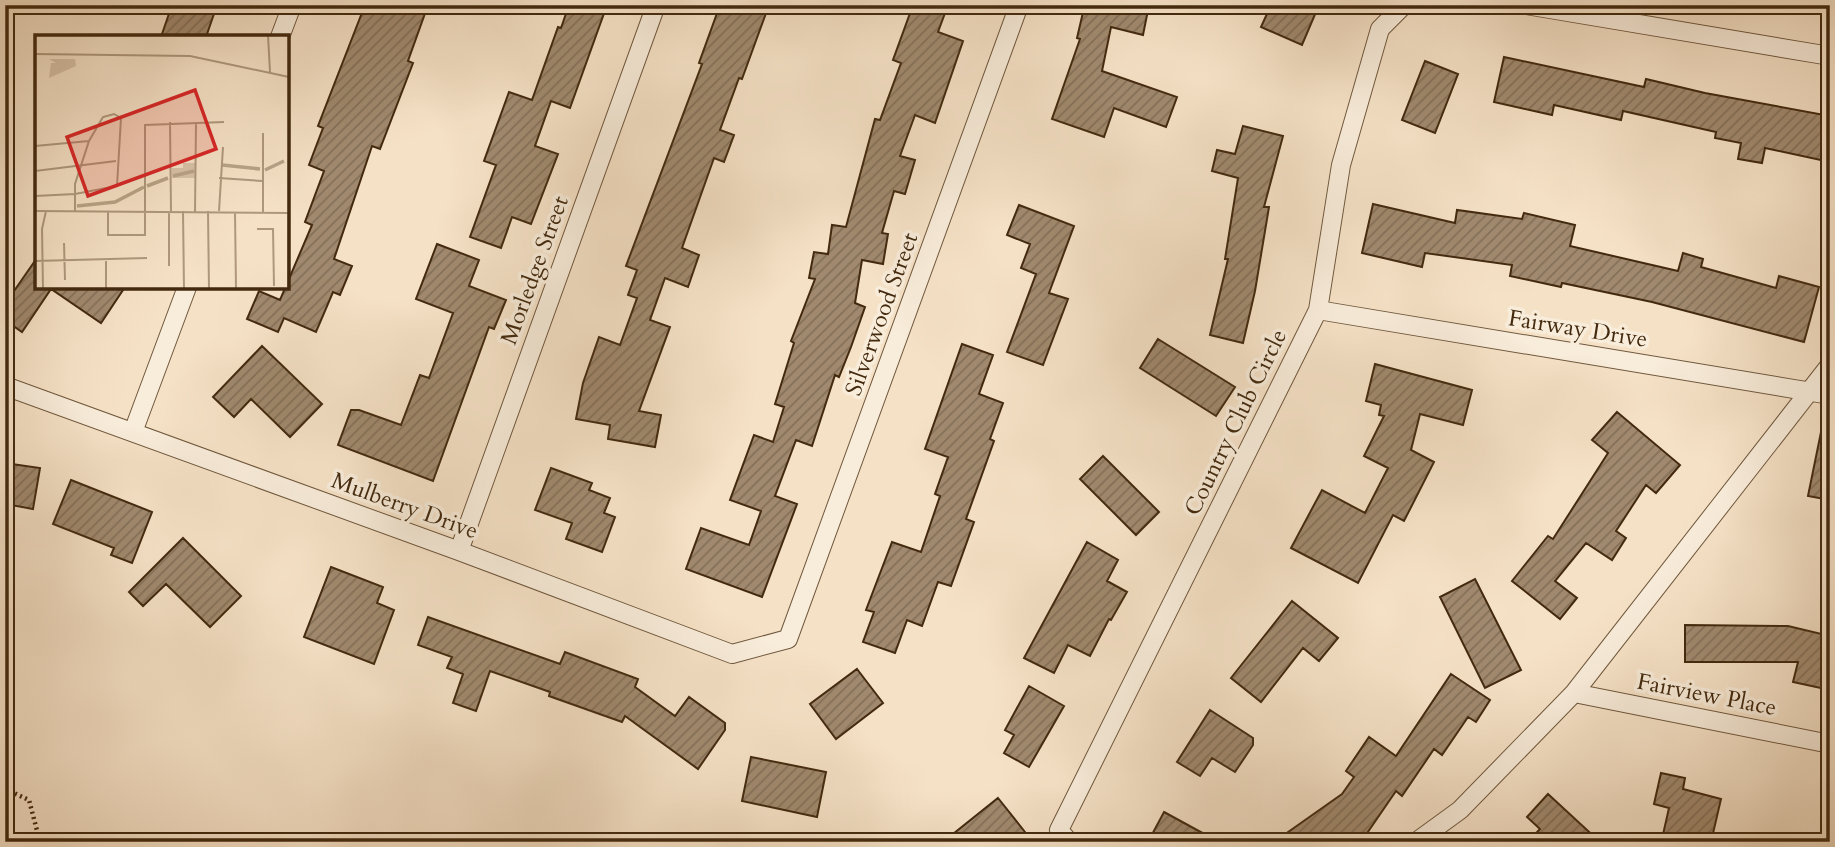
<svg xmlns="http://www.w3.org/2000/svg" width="1835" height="847" font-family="Cardo,serif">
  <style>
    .building { fill: url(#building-hatch); stroke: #432a0f; stroke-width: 2 }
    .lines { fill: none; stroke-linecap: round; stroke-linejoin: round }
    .street-casing { stroke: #70583d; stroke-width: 20 }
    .path { stroke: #432a0f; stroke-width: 4.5; stroke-dasharray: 2 3.5; stroke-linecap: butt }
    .street { stroke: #f8ecda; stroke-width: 18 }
    .labels { text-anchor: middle; stroke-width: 7; stroke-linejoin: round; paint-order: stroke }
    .street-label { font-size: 23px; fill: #432a0f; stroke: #f8ecda }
    .inset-river { fill: none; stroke: #b8a388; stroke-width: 3.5 }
    .inset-road { fill: none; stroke: #ae987d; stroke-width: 2 }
    .view { fill: #d62828; fill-opacity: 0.15; stroke: #d62828; stroke-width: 3.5 }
    .inset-edge { fill: none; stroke: #432a0f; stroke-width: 3.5 }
  </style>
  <defs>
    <pattern id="building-hatch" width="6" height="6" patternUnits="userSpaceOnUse" patternTransform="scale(1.75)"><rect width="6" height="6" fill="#a0896e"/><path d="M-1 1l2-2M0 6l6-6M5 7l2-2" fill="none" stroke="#847059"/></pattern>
  </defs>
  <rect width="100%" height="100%" fill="#f5e1c6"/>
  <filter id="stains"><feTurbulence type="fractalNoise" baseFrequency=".00286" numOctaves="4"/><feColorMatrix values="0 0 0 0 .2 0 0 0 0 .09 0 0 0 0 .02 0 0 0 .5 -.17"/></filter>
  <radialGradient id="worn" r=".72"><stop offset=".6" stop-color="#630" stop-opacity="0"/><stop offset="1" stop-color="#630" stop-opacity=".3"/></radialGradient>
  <path class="building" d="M172 5H217L206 37H161Z
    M365 5H428L408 61 413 63 380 149 372 146 334 259 352 266 340 295 333 292 316 332 284 318 278 332 247 319 259 291 280 300 312 225 305 222 324 171 309 165 323 128 318 126Z
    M569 5H607L570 108 551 101 535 146 558 154 531 224 512 217 501 248 470 237 496 165 484 161 509 92 532 100 558 27 561 28Z
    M720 5H769L742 79 739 78 720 130 734 135 724 162 714 158 682 248 699 255 688 287 665 278 650 320 670 327 639 411 661 415 655 447 608 439 610 425 576 419 583 383 599 337 620 345 637 298 628 295 637 270 626 266 702 64 699 63Z
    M913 5H948L938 32 963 41 935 123 915 115 900 156 915 160 905 194 894 191 882 233 888 234 883 264 862 260 855 303 865 307 851 347 839 377 835 375 812 446 796 440 775 496 797 504 762 597 686 569 701 528 749 545 761 511 730 500 754 435 773 442 784 407 775 404 794 343 791 341 815 279 809 278 814 252 828 254 832 225 846 227 875 119 880 120 901 63 893 60Z
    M1095 5H1149L1143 35 1111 27 1102 71 1177 97 1166 127 1114 108 1104 137 1052 119 1080 39 1077 38 1084 8 1094 10Z
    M1271 5H1319L1302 45 1261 27Z
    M1504 57 1644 87 1646 79 1705 93 1830 116V162L1765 148 1762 163 1738 159 1741 143 1715 138 1716 132 1623 111 1621 120 1554 105 1552 115 1494 102Z
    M1425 61 1458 74 1435 133 1402 120Z
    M1243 126 1283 136 1264 207H1269L1255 291 1243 343 1210 335 1228 259H1225L1238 178 1212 171 1217 150 1235 154Z
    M1373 204 1455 223 1457 210 1522 219 1524 213 1575 225 1570 246 1678 271 1683 253 1703 259 1701 267 1776 288 1779 276 1819 287 1804 342 1652 302 1562 283 1561 287 1510 276 1512 265 1425 253 1422 267 1362 253Z
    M1019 205 1074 226 1049 293 1068 299 1043 365 1007 352 1036 274 1021 268 1030 244 1007 235Z
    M437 244 479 260 469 286 506 300 494 329 489 327 433 481 338 445 351 410H359L401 425 420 375 429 378 453 313 416 299Z
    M37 258V287H125L101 323 51 289 22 332 5 320V304Z
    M1158 339 1235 387 1216 416 1140 368Z
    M962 344 993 355 979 394 1003 403 990 439 994 441 966 519 974 522 951 586 938 582 922 626 907 620 895 653 863 642 874 612 866 610 892 542 921 552 940 496 935 494 948 457 925 449Z
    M262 346 322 404 290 437 251 399 234 417 213 397Z
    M1375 364 1472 390 1463 425 1420 414 1411 450 1434 462 1404 521 1393 515 1358 583 1291 548 1322 490 1365 513 1388 468 1364 456 1384 416 1379 415 1381 405 1366 401Z
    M1617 412 1680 465 1656 493 1646 485 1616 531 1626 538 1612 560 1586 543 1555 581 1577 598 1560 619 1512 581 1548 536 1553 539 1608 453 1592 440Z
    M1821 432 1830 433V500L1808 496Z
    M1103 456 1159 512 1136 535 1080 479Z
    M5 463 40 468 33 509 5 504Z
    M551 468 592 483 589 490 610 498 604 513 615 517 602 552 566 539 572 523 535 510Z
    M71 480 152 512 132 563 111 555 114 548 53 524Z
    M183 538 241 596 210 627 166 584 143 606 129 592Z
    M1087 542 1118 560 1107 581 1127 592 1111 620 1109 619 1090 656 1068 645 1054 673 1024 658Z
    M331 567 383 587 377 603 394 610 374 664 304 637Z
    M1475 579 1521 670 1485 688 1440 597Z
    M1292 601 1338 638 1319 661 1303 648 1261 702 1231 678Z
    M428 617 560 664 565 652 638 679 635 687 675 716 689 697 725 723V730L698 769 625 716 622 722 549 696 550 692 490 671 476 711 453 703 463 674 447 668 452 657 418 645Z
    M1685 625 1788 626 1830 636V690L1793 682 1798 662H1685Z
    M857 669 883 703 836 739 810 704Z
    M1451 674 1490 700 1476 722 1468 717 1442 755 1434 749 1402 796 1396 791 1361 842H1274L1342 794 1354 777 1346 771 1369 737 1396 756Z
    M1029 686 1064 706 1029 767 1004 753 1014 735 1005 730Z
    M1210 710 1253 738V745L1235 772 1212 758 1200 776 1177 762Z
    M751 757 826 772 817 817 742 801Z
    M1661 773 1685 778 1683 789 1721 799 1711 842H1674L1662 839 1669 808 1654 804Z
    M1548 794 1600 842H1528L1540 829 1527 817Z
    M998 798 1025 832 1013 842H943Z
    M1164 812 1219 842H1148Z"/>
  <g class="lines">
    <g class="street-casing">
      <path id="street" d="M1526 5 1830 56
        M280 37 292 5
        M1318 310 1830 395
        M5 386 459 551 732 654 788 639 1019 5
        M133 432 187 287
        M459 551 656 5
        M1574 693 1830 744
        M1069 842 1059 830 1318 310 1341 165 1380 29 1404 5
        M1416 842 1460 810 1574 693 1830 365"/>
    </g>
    <path class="path" d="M5 789 29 800 40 842"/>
    <use href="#street" class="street"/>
  </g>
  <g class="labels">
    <g class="street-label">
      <text transform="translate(534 270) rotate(-70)" y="8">Morledge Street</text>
      <text transform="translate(881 314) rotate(-70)" y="8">Silverwood Street</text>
      <text transform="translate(1578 328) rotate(9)" y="8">Fairway Drive</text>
      <text transform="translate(1235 422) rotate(-64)" y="8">Country Club Circle</text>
      <text transform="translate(405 505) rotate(20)" y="8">Mulberry Drive</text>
      <text transform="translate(1707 694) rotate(11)" y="8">Fairview Place</text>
    </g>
  </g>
  <g transform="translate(35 35)">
    <rect width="254" height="254" fill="#f5e1c6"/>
    <path d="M14 24H40L41 31 14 43 16 28H21ZM148 128H160V143H137V133H148Z" fill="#d7c2a7"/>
    <path class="inset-river" d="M187 130 225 134M230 135 249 126M138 141 159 136M112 151 133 143M42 171 80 167 109 152"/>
    <path class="inset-road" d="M233 0 235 37M0 19 155 21 254 42M135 87 136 176M0 111 54 106M0 136 81 126M184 143 227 146M0 161 40 159 82 151 86 83 79 79 68 82 54 106 40 149V176M0 176 254 178M73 176V200H110V90L189 87M148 176 149 254M173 176 174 254M184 176 188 112M160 177 161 88M200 177 201 254M228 177V98M222 194H238L239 251M29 208 30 245M0 226 112 223M71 226V254M134 231V177M8 254 7 194 11 176M253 254 254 116"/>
    <path class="view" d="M160 55 181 114 53 161 32 102Z"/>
    <rect width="254" height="254" class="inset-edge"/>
  </g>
  <rect width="1835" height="847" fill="none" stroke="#f5e1c6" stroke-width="28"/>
  <rect x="7" y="7" width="1821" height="833" fill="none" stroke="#432a0f" stroke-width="3.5"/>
  <rect x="14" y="14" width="1807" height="819" fill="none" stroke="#432a0f" stroke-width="2"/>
  <rect width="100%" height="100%" filter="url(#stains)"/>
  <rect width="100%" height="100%" fill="url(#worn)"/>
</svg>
